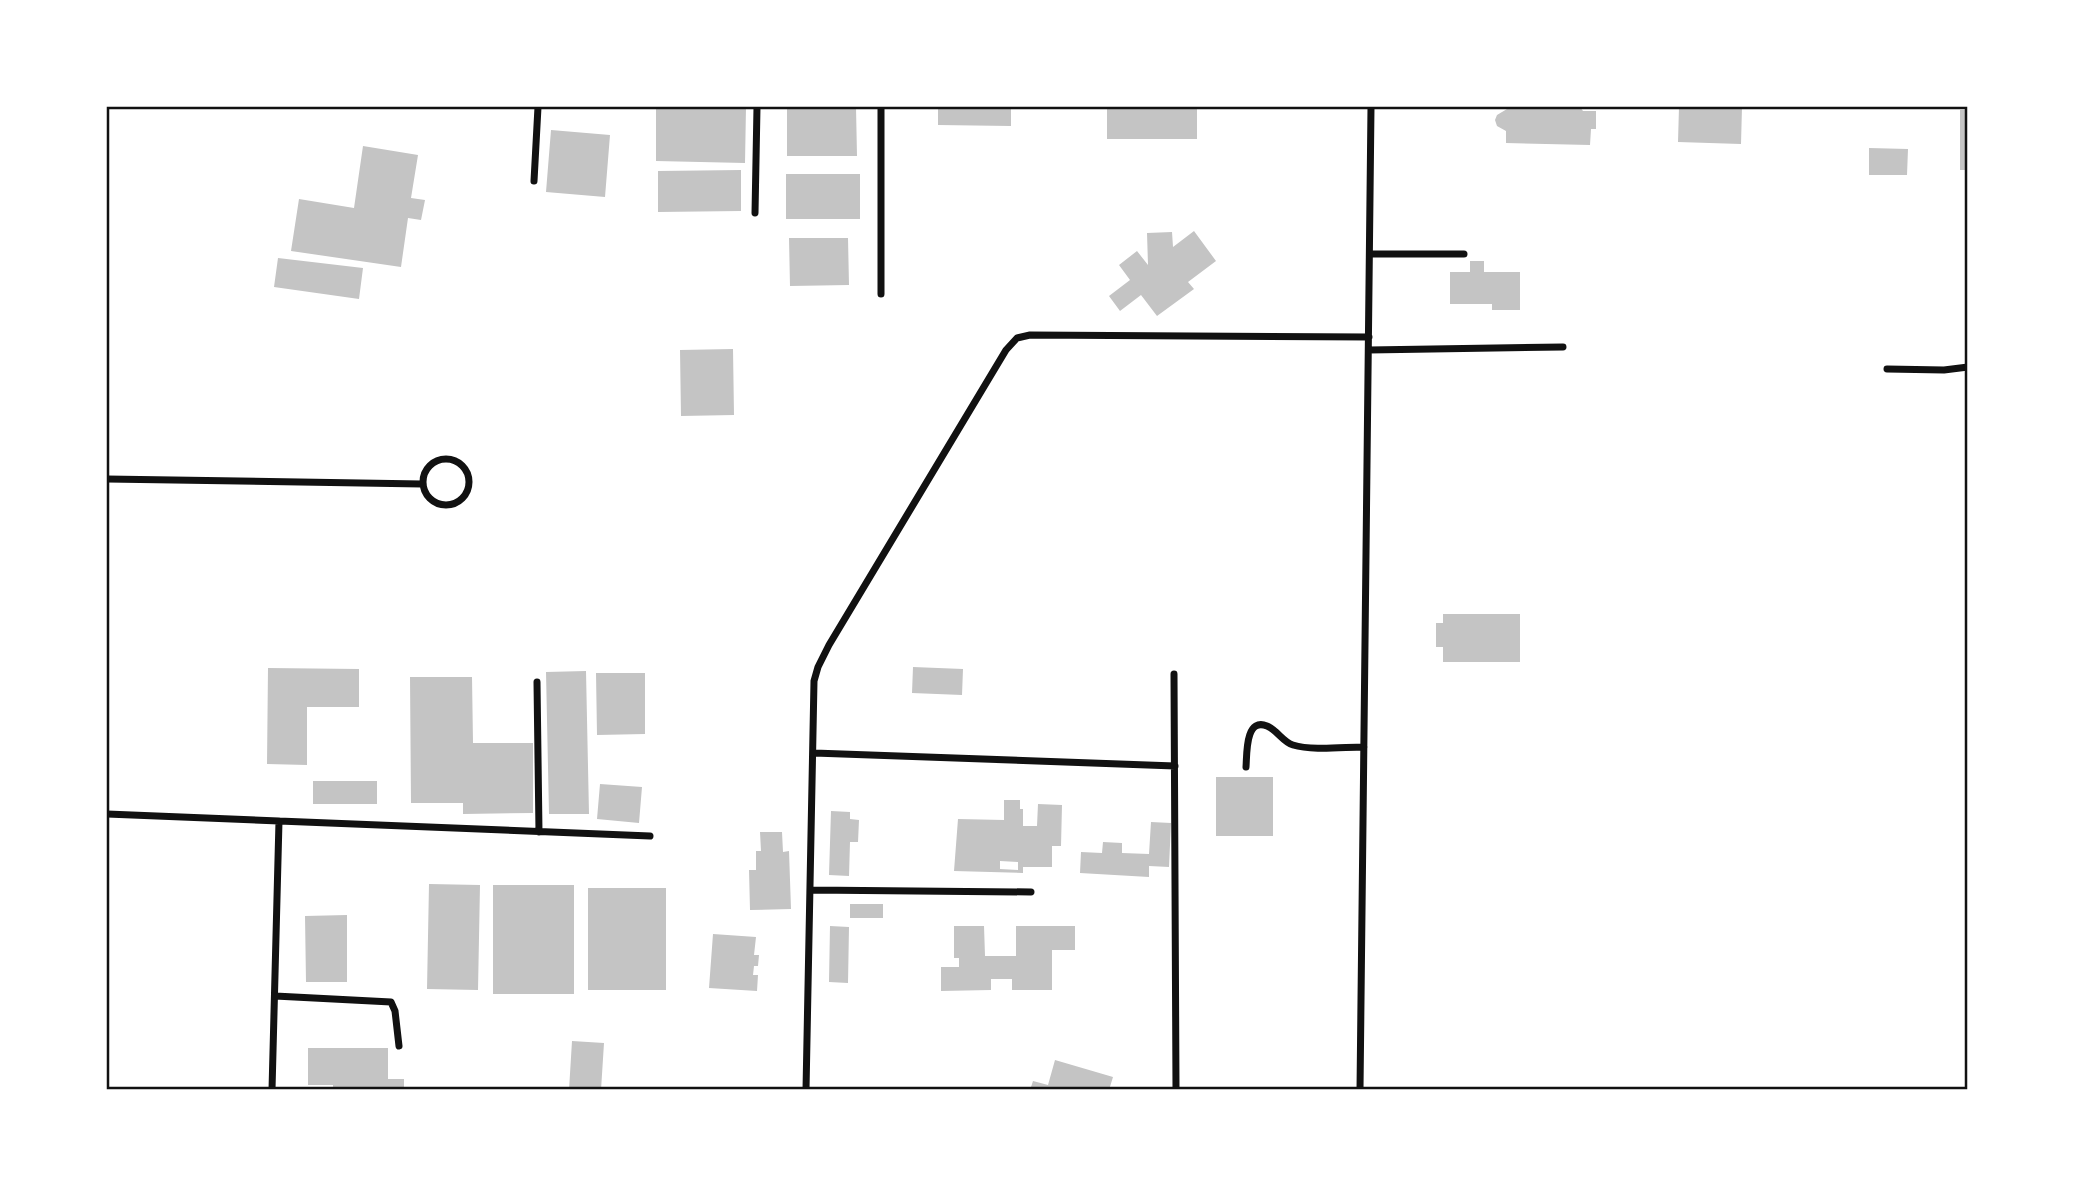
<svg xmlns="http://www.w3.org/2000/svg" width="2075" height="1197" font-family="'IBM Plex Sans',sans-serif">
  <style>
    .building { fill: #c4c4c4; fill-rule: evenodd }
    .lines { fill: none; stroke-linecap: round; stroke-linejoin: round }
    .minor { stroke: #111; stroke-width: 7 }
    .neatline { fill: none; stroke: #111; stroke-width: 2.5 }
  </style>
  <rect width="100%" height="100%" fill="#fff"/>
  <path class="building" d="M656 107H746L745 163 656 161Z
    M787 107H856L857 156H787Z
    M938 107H1011V126L938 125Z
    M1107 107H1197V139H1107Z
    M1507 107H1580L1583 111H1596V129H1591L1590 145 1506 143V131L1497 126 1495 120 1497 115 1507 109Z
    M1679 107H1742L1741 144 1678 142Z
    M1960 110H1968V170H1960Z
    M551 130 610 135 605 197 546 192Z
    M363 146 418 155 411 198 425 200 421 220 408 218 401 267 291 251 299 199 354 208Z
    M1869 148 1908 149 1907 175H1869Z
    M741 170V211L658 212V171Z
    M786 174H860V219H786Z
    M1194 231 1216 261 1188 282 1194 289 1157 316 1141 295 1120 311 1109 296 1130 280 1119 265 1137 251 1148 265 1147 233 1172 232 1173 247Z
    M789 238H848L849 285 790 286Z
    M278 258 363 268 359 299 274 287Z
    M1470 261H1484V272H1520V310H1492V304H1450V272H1470Z
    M733 349 734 415 681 416 680 350Z
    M1443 614H1520V662H1443V647H1436V623H1443Z
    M913 667 963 669 962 695 912 693Z
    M268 668 359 669V707H307V765L267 764Z
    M586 671 589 814H549L546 672Z
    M596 673H645V734L597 735Z
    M410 677H472L473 743H533V813L463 814V803H411Z
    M1216 777H1273V836H1216Z
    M313 781H377V804H313Z
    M600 784 642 787 639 823 597 819Z
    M1004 800H1020V809H1023V826H1037L1038 804 1062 805 1061 846H1052V867H1023V873L954 871 958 819 1004 820ZM1000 861 1018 862V870L1000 869Z
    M831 811 850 812V819L859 820 858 842H850L849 876 829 875Z
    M1151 822 1171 823 1169 867 1149 866V877L1080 873 1081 852 1102 853 1103 842 1122 843V853L1149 854Z
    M760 832H782L783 852 789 851 791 909 750 910 749 870H756V851H761Z
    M429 884 480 885 478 990 427 989Z
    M493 885H574V994H493Z
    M588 888H666V990H588Z
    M850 904H883V918H850Z
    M347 915V982H306L305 916Z
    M830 926 849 927 848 983 829 982Z
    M954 926H984L985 956H1016V926H1075V950H1052V990H1012V979H991V990L941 991V967H959V958H954Z
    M713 934 756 937 754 955H759L758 966H754L753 975H758L757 991 709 988Z
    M572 1041 604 1043 601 1090H569Z
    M308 1048H388V1079H404V1090H333V1085H308Z
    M1055 1060 1113 1077 1109 1090H1030L1033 1081 1048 1085Z"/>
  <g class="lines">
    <path class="minor" d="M881 107V294
      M534 181 538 107
      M755 213 757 107
      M1371 254H1464
      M1369 350 1563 347
      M1887 369 1944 370 1968 367
      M423 482a23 23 0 1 1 46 0a23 23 0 1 1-46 0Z
      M107 479 422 484
      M1174 674 1176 1090
      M537 682 539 832
      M814 753 1175 766
      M1246 767C1247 755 1245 717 1267 726 1277 730 1283 742 1293 745 1312 751 1344 747 1364 747
      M107 814 650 836
      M811 890 1031 892
      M275 996 391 1002 395 1011 399 1046
      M272 1090 279 821
      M806 1090 814 681 818 667 829 645 1006 350 1017 338 1030 335 1369 337
      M1360 1090 1371 107"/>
  </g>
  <rect width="2075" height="1197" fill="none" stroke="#ffffff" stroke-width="217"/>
  <rect x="108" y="108" width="1858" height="980" class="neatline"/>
</svg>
